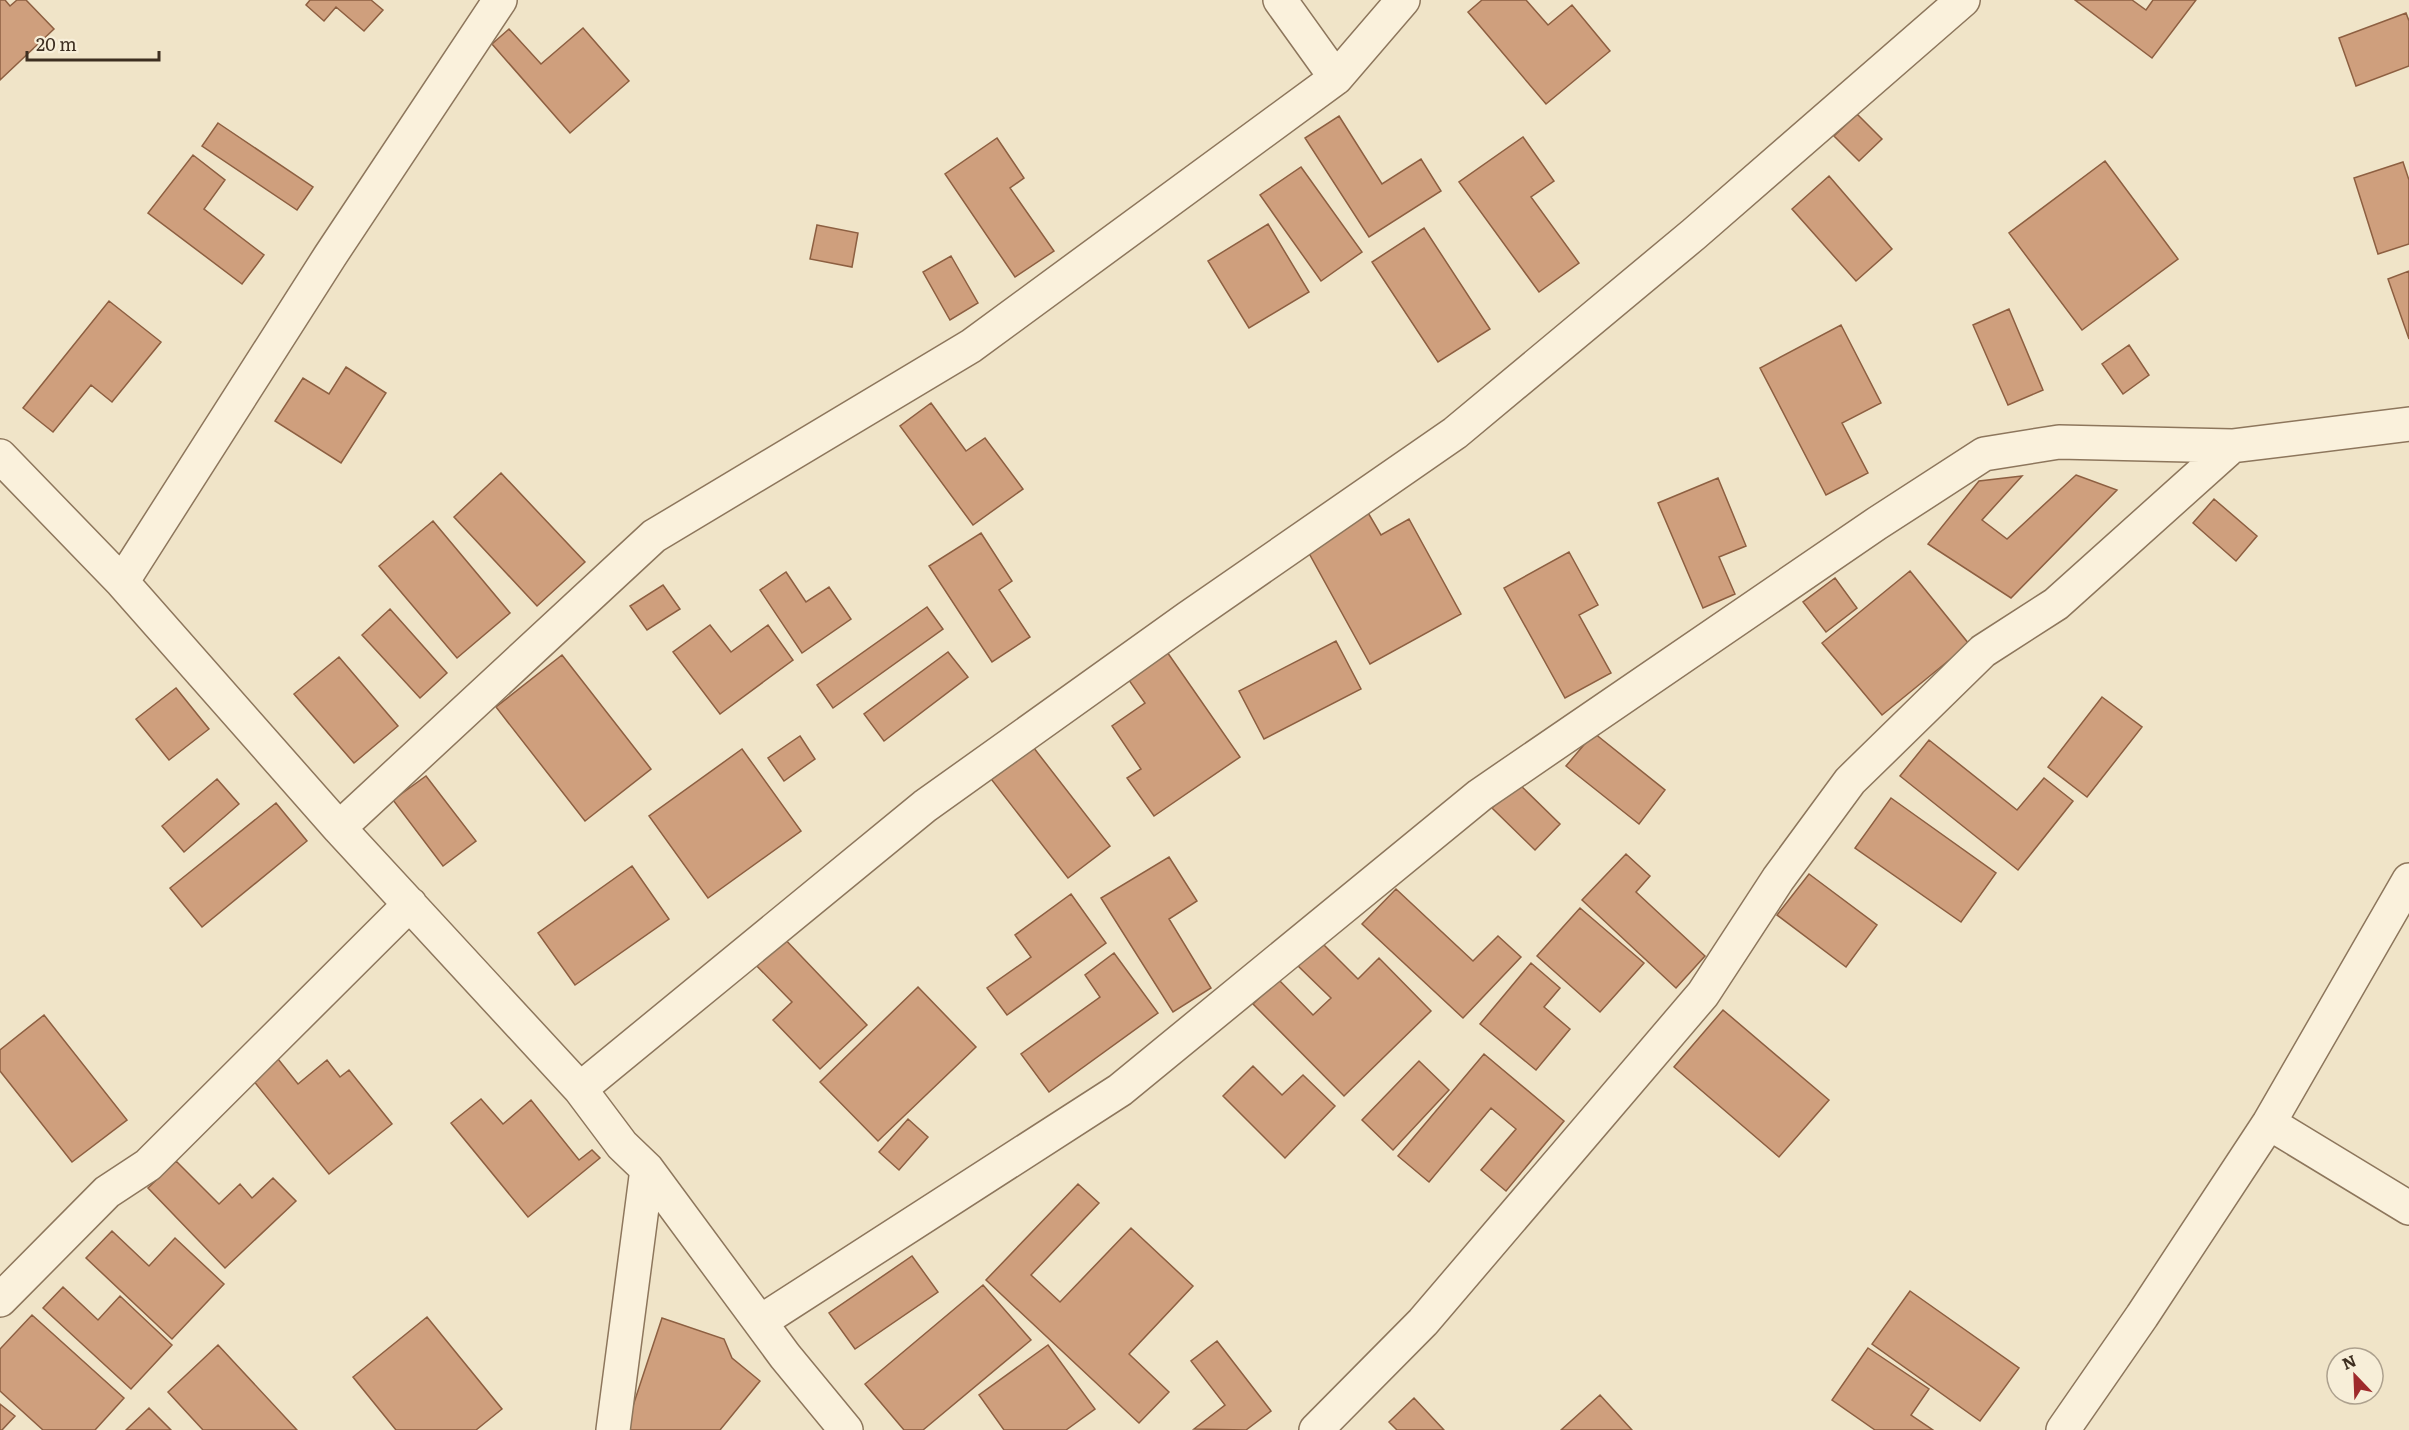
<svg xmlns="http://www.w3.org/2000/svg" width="2409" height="1430" font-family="Literata,serif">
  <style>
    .building { fill: #cf9f7d; stroke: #8d5f41; stroke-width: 1.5 }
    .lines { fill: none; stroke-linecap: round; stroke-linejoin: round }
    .minor-casing { stroke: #8d765c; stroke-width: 36 }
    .minor { stroke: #faf1dc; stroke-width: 33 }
  </style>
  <rect width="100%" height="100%" fill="#f0e4c8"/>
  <path class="building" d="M0 0H5L10 6 17 0H26L54 29 0 80Z
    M310 0H371L383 10 364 31 336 7 324 21 306 5Z
    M1482 0H1526L1548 25 1572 5 1610 51 1546 104 1468 12Z
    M2075 0H2132L2146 10 2153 0H2196L2152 58Z
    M2406 13 2409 21V66L2356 86 2339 38Z
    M583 28 629 81 570 133 492 44 509 29 541 64Z
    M1857 114 1882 139 1859 161 1834 136Z
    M1339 116 1382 184 1421 159 1441 191 1369 237 1305 138Z
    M218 123 313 187 297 210 202 146Z
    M1523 137 1554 181 1531 197 1579 263 1539 292 1459 182Z
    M997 138 1024 178 1010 188 1054 251 1015 277 945 174Z
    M193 155 225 180 204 209 264 255 242 284 148 213Z
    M2105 161 2178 259 2082 330 2009 233Z
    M2403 162 2409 180V244L2378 254 2354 178Z
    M1301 167 1362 252 1321 281 1260 195Z
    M1829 176 1892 249 1856 281 1792 209Z
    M1268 224 1309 292 1249 328 1208 261Z
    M817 225 858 233 852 267 810 259Z
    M1424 228 1490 329 1438 362 1372 262Z
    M951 256 978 303 950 320 923 272Z
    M2409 271V339L2388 279Z
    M109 301 161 342 112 402 91 385 53 432 23 408Z
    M2009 309 2043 390 2008 405 1973 325Z
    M1841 325 1881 403 1842 423 1868 473 1826 495 1760 368Z
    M2129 345 2149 375 2123 394 2102 364Z
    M346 367 386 393 341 463 275 421 303 378 329 394Z
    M931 403 966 451 985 438 1023 489 973 525 900 426Z
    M501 473 585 562 537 606 454 517Z
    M2076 475 2117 490 2011 598 1928 544 1979 481 2022 476 1982 520 2007 539Z
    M1718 478 1746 546 1719 557 1735 594 1703 608 1658 503Z
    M2214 499 2257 536 2236 561 2193 523Z
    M1367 511 1381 535 1409 519 1461 614 1370 664 1305 546Z
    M433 521 510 613 457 658 379 566Z
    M981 533 1012 581 999 590 1030 637 992 662 929 566Z
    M1569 552 1598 605 1579 615 1611 673 1565 698 1504 588Z
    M1910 571 1969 644 1882 715 1822 643Z
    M786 572 806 602 829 587 851 619 802 653 760 590Z
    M1835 578 1857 608 1826 632 1803 602Z
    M663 585 680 609 647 630 630 606Z
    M927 607 943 629 833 708 817 685Z
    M390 609 447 673 420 698 362 635Z
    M710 625 731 652 768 625 793 660 720 714 673 652Z
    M1336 641 1361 689 1264 739 1239 691Z
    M1165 649 1240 757 1154 816 1127 778 1141 769 1112 726 1145 703 1126 676Z
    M948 652 968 677 884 741 864 714Z
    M562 655 651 769 585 821 496 707Z
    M339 657 398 726 354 763 294 694Z
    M176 688 209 729 169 760 136 719Z
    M2102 697 2142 727 2087 797 2048 767Z
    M1594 733 1665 790 1639 824 1566 766Z
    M800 736 815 759 784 781 768 758Z
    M1929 740 2017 810 2044 778 2073 801 2018 870 1900 776Z
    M1030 743 1110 846 1068 878 988 775Z
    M742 749 801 831 708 898 649 816Z
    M426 776 476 841 443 866 393 800Z
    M217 779 239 804 184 852 162 826Z
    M1518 783 1560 824 1535 850 1492 808Z
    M1891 798 1996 873 1961 922 1855 848Z
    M276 803 307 841 202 927 170 888Z
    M1626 854 1650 876 1636 892 1705 956 1676 988 1582 900Z
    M1169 857 1197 901 1169 919 1211 988 1173 1012 1101 898Z
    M632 866 669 919 575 985 538 933Z
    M1809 874 1877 925 1846 967 1777 915Z
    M1396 889 1473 961 1498 936 1521 957 1463 1018 1362 924Z
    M1071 894 1106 943 1007 1015 987 988 1031 957 1015 935Z
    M1580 908 1644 963 1600 1012 1537 956Z
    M779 933 867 1025 820 1069 773 1020 792 1002 751 960Z
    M1320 941 1358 979 1379 958 1431 1011 1344 1096 1253 1004 1278 979 1313 1015 1331 998 1296 964Z
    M1114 953 1158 1013 1049 1092 1021 1054 1100 997 1085 975Z
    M1531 963 1560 988 1544 1007 1570 1029 1536 1070 1480 1024Z
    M918 987 976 1047 878 1141 820 1082Z
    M1723 1010 1829 1100 1779 1157 1674 1067Z
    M44 1015 127 1120 72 1162 0 1071V1050Z
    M274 1054 298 1084 327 1060 340 1077 349 1070 392 1124 329 1174 248 1074Z
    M1484 1054 1564 1121 1506 1191 1481 1170 1516 1129 1491 1108 1429 1182 1398 1156Z
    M1419 1061 1449 1090 1393 1150 1362 1120Z
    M1253 1066 1282 1095 1303 1075 1335 1106 1285 1158 1223 1096Z
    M481 1099 503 1124 531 1100 579 1160 592 1150 600 1158 528 1217 451 1123Z
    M908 1119 928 1137 899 1170 879 1152Z
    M176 1161 219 1204 240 1184 252 1198 273 1178 296 1201 225 1268 148 1188Z
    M1078 1184 1099 1203 1031 1275 1060 1302 1131 1228 1193 1286 1129 1354 1169 1392 1139 1423 986 1280Z
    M112 1231 149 1266 175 1238 224 1284 172 1339 86 1258Z
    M912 1256 938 1292 855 1349 829 1313Z
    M983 1285 1031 1340 923 1430H904L865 1384Z
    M63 1287 98 1320 120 1296 172 1345 131 1389 43 1308Z
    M1910 1291 2019 1368 1980 1421 1872 1344Z
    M32 1315 124 1398 95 1430H43L0 1391V1349Z
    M427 1317 502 1409 476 1430H396L353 1377Z
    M662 1318 724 1339 732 1358 760 1381 720 1430H625Z
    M1217 1341 1271 1411 1246 1430 1194 1429 1225 1405 1191 1361Z
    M218 1345 297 1430H203L168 1392Z
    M1048 1345 1095 1409 1066 1430H1004L979 1395Z
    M1868 1348 1929 1389 1911 1415 1933 1430H1875L1832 1400Z
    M1600 1395 1632 1430H1561Z
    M1414 1398 1444 1430H1397L1389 1422Z
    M0 1404 15 1416 2 1430H0Z
    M149 1408 171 1430H126Z"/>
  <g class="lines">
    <g class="minor-casing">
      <path id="minor" d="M1280 0 1336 78
        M0 456 122 582 339 828 580 1089 622 1145 647 1169 785 1356 846 1430
        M122 582 330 256 500 0
        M339 828 654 536 971 346 1336 78 1403 0
        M580 1089 925 806 1188 618 1455 433 1694 234 1963 0
        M2269 1123 2409 1208
        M0 1300 107 1192 148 1165 410 904
        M760 1322 1120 1090 1480 795 1876 524 1984 454 2059 442 2232 446 2409 424
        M613 1430 647 1169
        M1316 1430 1423 1322 1703 994 1778 879 1850 781 1983 651 2056 604 2232 446
        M2063 1430 2142 1316 2269 1123 2409 880"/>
    </g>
    <use href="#minor" class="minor"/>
  </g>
  <g transform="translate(2355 1376) rotate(337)"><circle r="28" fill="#f7eed8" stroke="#ada18e" stroke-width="1.5"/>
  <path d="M0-4.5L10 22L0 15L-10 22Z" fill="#9e2a2b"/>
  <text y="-9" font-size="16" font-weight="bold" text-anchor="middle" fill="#3d2e20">N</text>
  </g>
  <path d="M27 51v9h132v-9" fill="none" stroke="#3d2e20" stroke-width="3"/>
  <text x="36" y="51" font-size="18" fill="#3d2e20" stroke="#f7eed8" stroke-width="4.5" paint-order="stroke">20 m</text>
</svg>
